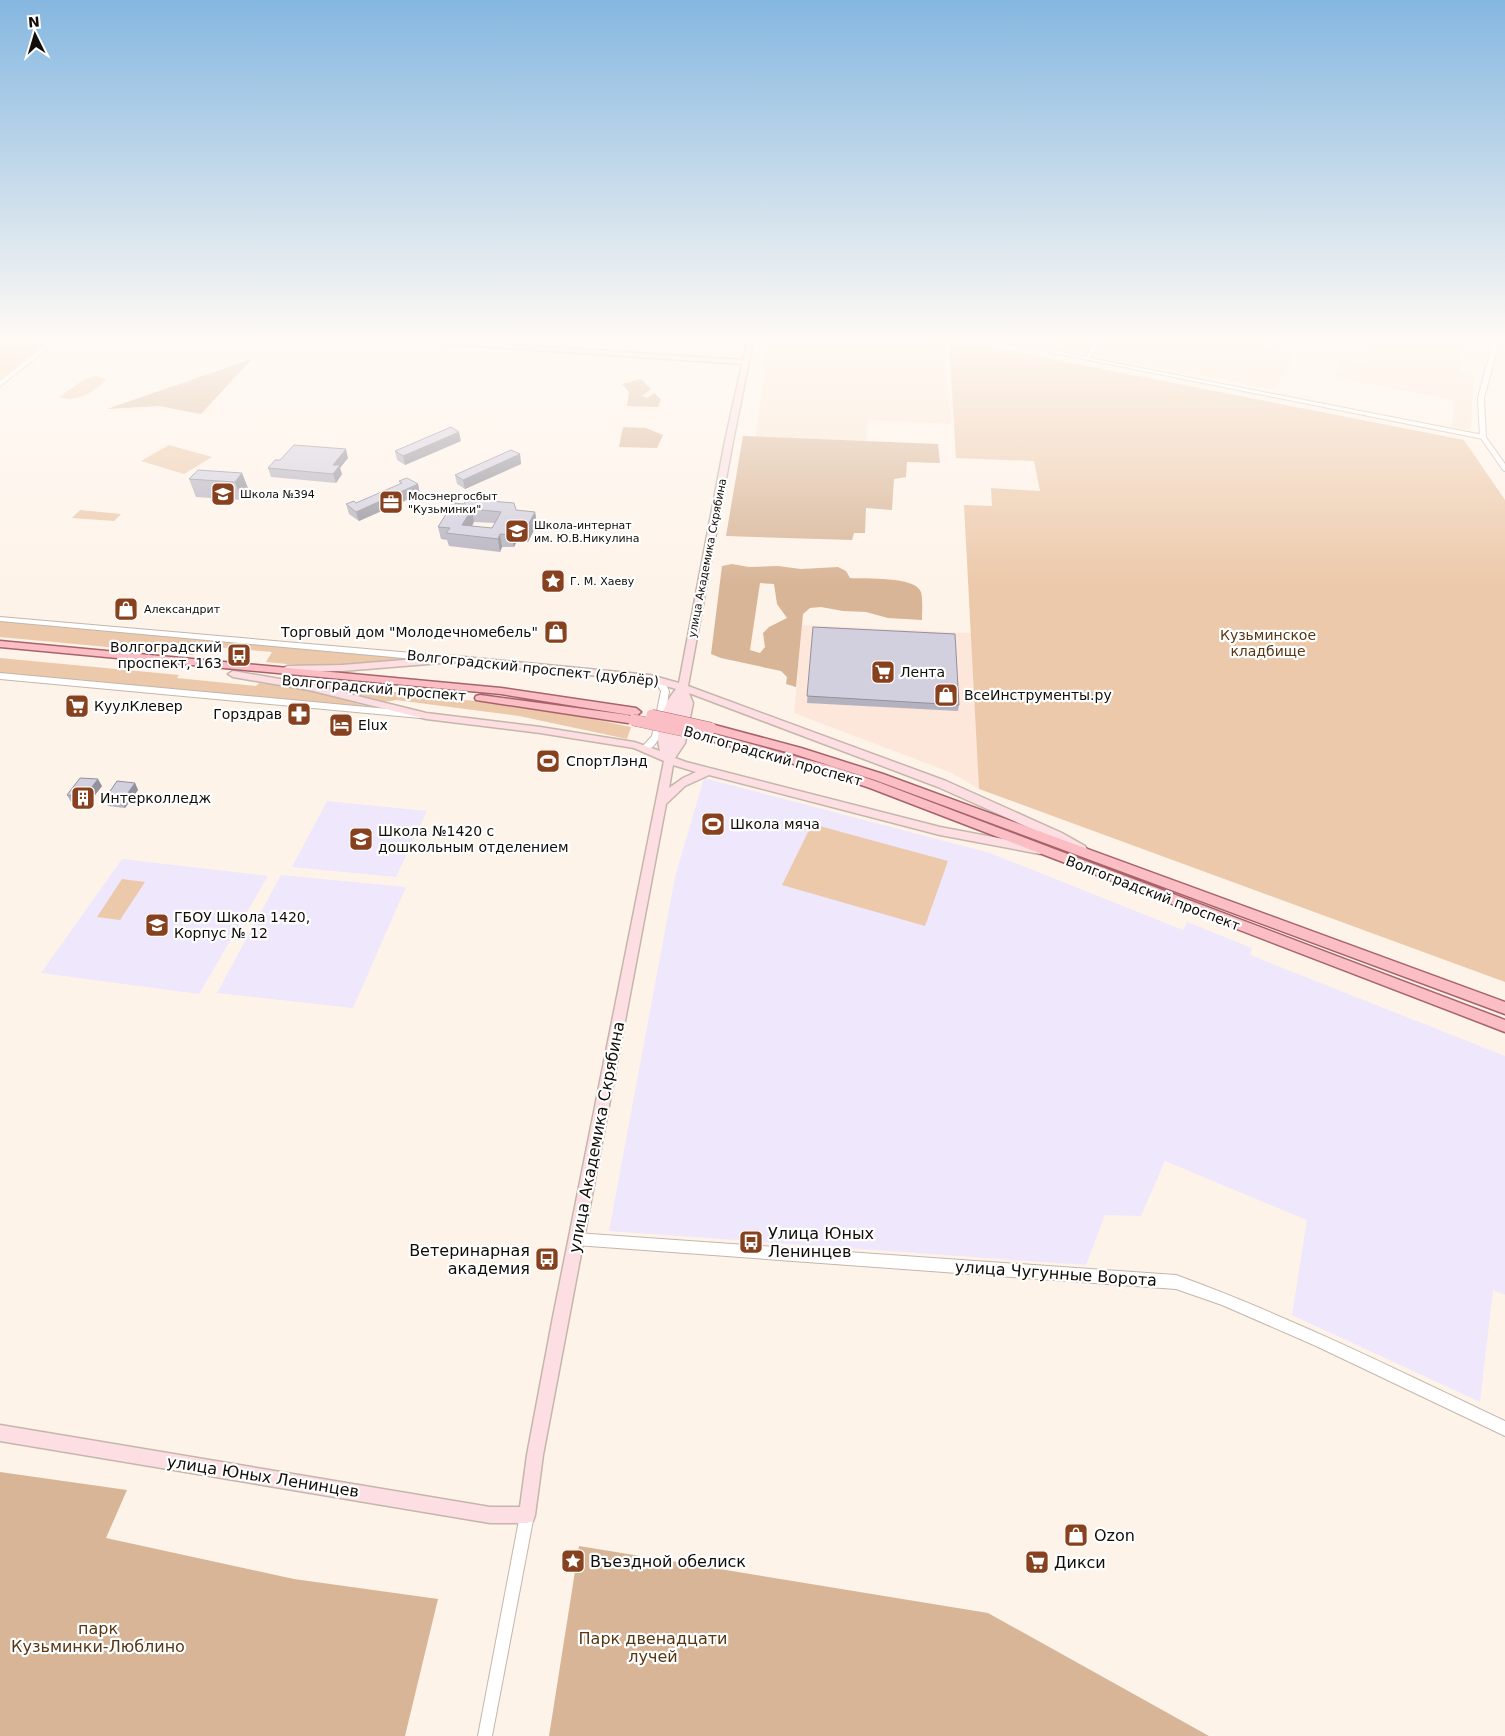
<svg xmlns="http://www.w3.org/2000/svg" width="1505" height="1736" font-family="'DejaVu Sans',sans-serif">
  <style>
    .commercial { fill: #fde6da }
    .built { fill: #f9e5d3 }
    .education { fill: #efe7fc }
    .green { fill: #ecc9aa }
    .forest { fill: #d8b597; fill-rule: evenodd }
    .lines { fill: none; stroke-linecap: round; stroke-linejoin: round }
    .minor-casing { stroke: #c4b6ab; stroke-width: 2 }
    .tertiary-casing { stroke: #c4b6ab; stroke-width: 2 }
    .secondary-casing { stroke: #c4b6ab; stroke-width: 3 }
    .primary-casing { stroke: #a7636a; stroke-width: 3 }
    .minor { fill: #fff; fill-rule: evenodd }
    .tertiary { fill: #fff; fill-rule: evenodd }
    .secondary { fill: #fddee2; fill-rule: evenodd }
    .primary { fill: #fbbec5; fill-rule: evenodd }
    .primary-bridge-casing { stroke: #a7636a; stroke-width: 12; stroke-linecap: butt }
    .primary-bridge { stroke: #fbbec5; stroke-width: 11 }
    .wall { fill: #b5b2c0; fill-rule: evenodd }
    .shaded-wall { fill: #93919c }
    .building { fill: #d2cfdf; stroke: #93919c; fill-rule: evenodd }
    .labels { text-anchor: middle; stroke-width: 4.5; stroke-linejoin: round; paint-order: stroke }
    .far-poi-label { font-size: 11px; fill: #110d09; stroke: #fff; text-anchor: start }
    .far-street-label { font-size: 11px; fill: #110d09; stroke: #fff }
    .poi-label { font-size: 14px; fill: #110d09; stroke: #fff; text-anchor: start }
    .park-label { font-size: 14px; fill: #593612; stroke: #fff }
    .street-label { font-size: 14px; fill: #110d09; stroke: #fff }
    .near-street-label { font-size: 16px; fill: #110d09; stroke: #fff }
    .near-poi-label { font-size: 16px; fill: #110d09; stroke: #fff; text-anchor: start }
    .near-park-label { font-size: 16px; fill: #593612; stroke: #fff }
  </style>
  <rect width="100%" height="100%" fill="#fef3e9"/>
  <path class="commercial" d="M802 625 971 633 979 789 952 773 794 713Z"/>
  <path class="built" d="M768 342H942L952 424 868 420 866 441 756 437Z
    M1022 342H1090L1083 354Z
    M1104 342H1256L1255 345 1296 353 1274 390 1095 356Z
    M1373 342H1464L1458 371 1474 374 1471 430 1452 427 1454 400 1335 378 1341 358 1365 363Z"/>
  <path class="education" d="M704 778 990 853 1183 930 1187 922 1252 948 1250 955 1505 1056V1295L1493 1290 1480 1402 1292 1315 1307 1220 1165 1161 1141 1216 1105 1215 1086 1265 609 1231 675 877Z
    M327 801 427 811 396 877 292 867Z
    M122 859 268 876 199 994 41 973Z
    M281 875 406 887 353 1008 217 993Z"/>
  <path class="green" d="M11 342H47L0 379V350Z
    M949 342H965L1464 440 1505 500V982L979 789 964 505 992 506 991 488 1040 491 1034 461 956 458Z
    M96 376 107 379C94 392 78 403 59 397L85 379Z
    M169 445 212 457 184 474 141 461Z
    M80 510 121 514 114 521 72 518Z
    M0 620 407 657V661L318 667 266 662 272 652 216 647 212 653 196 652 193 655 0 637Z
    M0 658 179 675 177 678 256 686 259 683 298 687 380 710 0 673Z
    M318 684C423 695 528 704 631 727L627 739 519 716 396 700C371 706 342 694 317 686Z
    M812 824 948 861 925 926 782 885Z
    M122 879 145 882 120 920 97 917Z"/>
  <path class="forest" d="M252 359 201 414 159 406 107 409Z
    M641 379 651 389 642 396 647 398 654 393 661 399 658 407 627 406 629 392 622 384Z
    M623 427 646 428 663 435 657 448 619 447Z
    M743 436 938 444 940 463 907 462 906 477 894 479 892 510 866 508 865 533H854L852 540 726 536Z
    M732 564 749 567 778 566 801 569 838 567 846 571 850 578C865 579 915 576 921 592 923 600 922 612 922 620L888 618 866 612 843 611 821 607 810 608 803 614 796 687 786 684 787 677 781 671 721 658 711 654 722 566ZM760 583 774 584 777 604 787 618 769 627 763 633 765 647 760 653 750 650Z
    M0 1472 127 1490 106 1538 294 1579 438 1599 405 1736H0Z
    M579 1546 988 1613 1209 1736H549Z"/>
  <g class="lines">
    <g class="minor-casing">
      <path id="minor" d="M999 342H1010L1086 357 1094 342H1100L1090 358 1483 435 1486 437 1483 439Z
        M527 1508 532 1510 534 1515 492 1736H478L520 1515 522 1510Z"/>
    </g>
    <g class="tertiary-casing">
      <path id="tertiary" d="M3 342H10L0 349V344Z
        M49 342H56L0 386V381Z
        M1493 342H1499L1484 398 1486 437 1505 464V471L1503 470 1480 437 1478 398Z
        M0 617 447 656 451 659 447 662 0 621Z
        M0 673 420 712 424 715 420 718 0 679Z
        M658 677C664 679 667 686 669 691 666 709 665 744 646 751L641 748 652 736 661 691 654 680Z
        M576 1233 1176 1275C1289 1316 1397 1370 1505 1421V1436L1316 1346 1222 1305 1176 1289 576 1245 571 1243 570 1239 571 1235Z"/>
    </g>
    <g class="secondary-casing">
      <path id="secondary" d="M440 342H473L743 360 747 342H753L733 441 688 686 946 781 1062 833 1085 846 1087 849 1085 852H1077L1054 839 938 787 689 693 693 703 685 743 675 758 686 762 940 827 1040 846 1046 850 1040 854 940 835 709 775 685 786 666 804 543 1455 535 1515 533 1521 527 1523H490L0 1441V1425L490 1507H520L527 1455 552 1322 664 761 634 748 540 733 426 719 309 690 233 677 228 674 233 671 309 684 426 713 540 727 634 742 660 751C654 731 663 704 676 689L649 681 453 662 342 671 287 672 282 669 287 666 342 665 453 656 650 675 679 683 725 441 742 364 443 344ZM673 765 696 772 683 778 669 788Z"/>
    </g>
    <g class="primary-casing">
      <path id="primary" d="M0 641 501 688 636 708 641 712 636 716 501 694 0 647Z
        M480 695 628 715 634 719 628 723 476 700 475 698 476 696Z
        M711 724 801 748 883 774 1505 1002V1014L875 780 794 754 707 731 705 728 707 725Z
        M708 732 834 767 878 782 1505 1020V1032L870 788 826 773 704 739 702 736 704 733Z"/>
    </g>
    <use href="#minor" class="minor"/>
    <use href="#tertiary" class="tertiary"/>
    <use href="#secondary" class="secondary"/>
    <use href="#primary" class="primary"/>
    <g class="primary-bridge-casing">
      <path id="primary-bridge" d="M652 715 711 728
        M633 720 708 736"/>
    </g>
    <use href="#primary-bridge" class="primary-bridge"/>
  </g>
  <path class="wall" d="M461 441 405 465 397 460 395 451Z
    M520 454 521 464 465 489 457 484 455 475Z
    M348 458 340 468 342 474 336 483 271 477 268 468 280 460Z
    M242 473 249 491 242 500 196 497 189 479Z
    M399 481 418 484 420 494 359 521 349 514 346 504 356 503 400 484Z
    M453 503 535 512 537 524 528 542 517 541 514 547H502L500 552 449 546 447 540 441 539 438 527ZM474 522 495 523 492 528 472 526Z
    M813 627 959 705 958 711 807 703Z
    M135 783 138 790 125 808 108 806 104 800Z
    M102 786 88 804 71 802 67 795Z"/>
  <path class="shaded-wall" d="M459 432 461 441 405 465 403 456Z
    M346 449 348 458 340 468 342 474 336 483 333 474V465Z
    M520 454 521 464 465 489 463 480Z
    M242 473 249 491 242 500 235 482Z
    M418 484 420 494 359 521 356 512Z
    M472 509 474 522 466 536 462 525Z
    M535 512 537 524 528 542 526 529Z
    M515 528 517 541 514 547 511 535Z
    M500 534 502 547 500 552 498 539Z
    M98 779 102 786 88 804 84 797Z
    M135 783 138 790 125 808 122 801Z"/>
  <path class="building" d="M451 427 459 432 403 456 395 451Z
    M294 445 346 449 333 465H340L333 474 268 468 275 460H280Z
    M511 450 520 454 463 480 455 475Z
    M198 470 242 473 235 482 189 479Z
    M407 478 418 484 356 512 346 504 354 501 356 503 402 483 399 481Z
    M467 499 514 503 516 510 535 512 526 529 515 528 511 535 500 534 498 539 446 533 450 528 438 527 453 503 464 504ZM472 509 501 512 492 528 462 525Z
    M813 627 955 634 959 705 807 696Z
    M80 778 98 779 84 797 67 795Z
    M117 781 135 783 122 801 104 800Z"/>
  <linearGradient id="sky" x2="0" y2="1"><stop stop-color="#85b7e0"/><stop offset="0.58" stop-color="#fffaf5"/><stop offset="1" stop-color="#fffaf5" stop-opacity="0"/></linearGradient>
  <rect width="1505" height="585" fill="url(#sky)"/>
  <defs>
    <g id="school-square" transform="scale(1.25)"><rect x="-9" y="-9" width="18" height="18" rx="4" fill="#88411e" stroke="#fff"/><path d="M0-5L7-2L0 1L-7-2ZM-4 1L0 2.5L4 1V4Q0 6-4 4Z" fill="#fff"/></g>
    <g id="office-square" transform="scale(1.25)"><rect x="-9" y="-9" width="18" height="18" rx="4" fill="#88411e" stroke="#fff"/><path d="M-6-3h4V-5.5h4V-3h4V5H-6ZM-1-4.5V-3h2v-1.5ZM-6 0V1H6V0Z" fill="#fff"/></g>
    <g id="sight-square" transform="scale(1.25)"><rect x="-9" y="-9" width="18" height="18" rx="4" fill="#88411e" stroke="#fff"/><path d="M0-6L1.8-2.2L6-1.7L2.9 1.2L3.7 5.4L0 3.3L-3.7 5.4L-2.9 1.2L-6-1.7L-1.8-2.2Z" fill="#fff"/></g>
    <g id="shop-square" transform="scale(1.25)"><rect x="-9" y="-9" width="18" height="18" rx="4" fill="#88411e" stroke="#fff"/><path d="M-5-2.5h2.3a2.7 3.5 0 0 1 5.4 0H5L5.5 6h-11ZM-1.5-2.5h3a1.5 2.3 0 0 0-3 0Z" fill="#fff"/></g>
    <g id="bus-square" transform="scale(1.25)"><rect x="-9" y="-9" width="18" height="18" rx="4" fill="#88411e" stroke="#fff"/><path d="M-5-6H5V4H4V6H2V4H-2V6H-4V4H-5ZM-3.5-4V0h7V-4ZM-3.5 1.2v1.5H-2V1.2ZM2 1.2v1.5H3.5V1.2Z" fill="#fff"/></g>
    <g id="supermarket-square" transform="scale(1.25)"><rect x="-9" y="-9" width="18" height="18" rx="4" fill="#88411e" stroke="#fff"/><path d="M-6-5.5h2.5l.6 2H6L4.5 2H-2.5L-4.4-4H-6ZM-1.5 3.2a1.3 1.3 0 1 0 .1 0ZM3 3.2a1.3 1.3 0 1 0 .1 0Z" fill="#fff"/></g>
    <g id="pharmacy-square" transform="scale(1.25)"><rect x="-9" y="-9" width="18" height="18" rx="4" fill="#88411e" stroke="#fff"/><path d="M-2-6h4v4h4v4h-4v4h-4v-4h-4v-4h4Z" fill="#fff"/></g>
    <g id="hotel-square" transform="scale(1.25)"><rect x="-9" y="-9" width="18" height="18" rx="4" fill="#88411e" stroke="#fff"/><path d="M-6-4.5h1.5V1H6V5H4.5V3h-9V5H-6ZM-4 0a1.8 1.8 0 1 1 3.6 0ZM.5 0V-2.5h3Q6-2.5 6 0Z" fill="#fff"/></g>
    <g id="stadium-square" transform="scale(1.25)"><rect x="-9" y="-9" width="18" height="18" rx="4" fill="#88411e" stroke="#fff"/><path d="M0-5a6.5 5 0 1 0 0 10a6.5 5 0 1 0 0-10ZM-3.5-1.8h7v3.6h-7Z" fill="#fff"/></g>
    <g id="building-square" transform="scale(1.25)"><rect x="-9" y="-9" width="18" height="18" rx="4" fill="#88411e" stroke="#fff"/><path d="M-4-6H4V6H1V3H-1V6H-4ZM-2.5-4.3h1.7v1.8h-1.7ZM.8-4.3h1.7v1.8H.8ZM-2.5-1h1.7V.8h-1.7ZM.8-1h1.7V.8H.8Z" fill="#fff"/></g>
  </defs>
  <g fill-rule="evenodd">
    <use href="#school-square" x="223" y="494"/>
    <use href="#office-square" x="391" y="502"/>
    <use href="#school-square" x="517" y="531"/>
    <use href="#sight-square" x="553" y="581"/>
    <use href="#shop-square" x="126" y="609"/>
    <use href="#shop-square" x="556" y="632"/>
    <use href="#bus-square" x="239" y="655"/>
    <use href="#supermarket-square" x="883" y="672"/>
    <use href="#shop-square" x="946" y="695"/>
    <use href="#supermarket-square" x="77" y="706"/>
    <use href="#pharmacy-square" x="299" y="714"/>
    <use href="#hotel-square" x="341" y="725"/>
    <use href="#stadium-square" x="548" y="761"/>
    <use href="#building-square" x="83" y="798"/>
    <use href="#stadium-square" x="713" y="824"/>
    <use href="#school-square" x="361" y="839"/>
    <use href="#school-square" x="157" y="925"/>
    <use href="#bus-square" x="751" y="1242"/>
    <use href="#bus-square" x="547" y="1259"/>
    <use href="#shop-square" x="1076" y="1535"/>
    <use href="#sight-square" x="573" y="1561"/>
    <use href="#supermarket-square" x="1037" y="1562"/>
  </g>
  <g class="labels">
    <g class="far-poi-label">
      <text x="240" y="498">Школа №394</text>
      <text x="408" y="500">Мосэнергосбыт<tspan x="408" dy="13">"Кузьминки"</tspan></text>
      <text x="534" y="529">Школа-интернат<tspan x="534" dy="13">им. Ю.В.Никулина</tspan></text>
      <text x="570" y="585">Г. М. Хаеву</text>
      <text x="144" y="613">Александрит</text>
    </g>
    <g class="far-street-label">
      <text transform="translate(707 558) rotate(-79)" y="4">улица Академика Скрябина</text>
    </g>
    <g class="poi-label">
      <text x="538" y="637" text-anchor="end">Торговый дом "Молодечномебель"</text>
      <text x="222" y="652" text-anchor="end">Волгоградский<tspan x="222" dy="16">проспект, 163</tspan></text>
      <text x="900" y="677">Лента</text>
      <text x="964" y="700">ВсеИнструменты.ру</text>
      <text x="94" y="711">КуулКлевер</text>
      <text x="282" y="719" text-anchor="end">Горздрав</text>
      <text x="358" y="730">Elux</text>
      <text x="566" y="766">СпортЛэнд</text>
      <text x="100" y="803">Интерколледж</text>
      <text x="730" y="829">Школа мяча</text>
      <text x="378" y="836">Школа №1420 с<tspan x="378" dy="16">дошкольным отделением</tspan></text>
      <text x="174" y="922">ГБОУ Школа 1420,<tspan x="174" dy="16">Корпус № 12</tspan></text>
    </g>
    <g class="park-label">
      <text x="1268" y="640">Кузьминское<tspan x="1268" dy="16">кладбище</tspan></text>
    </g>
    <g class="street-label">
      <text transform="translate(533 668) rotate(6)" y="5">Волгоградский проспект (дублёр)</text>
      <text transform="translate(374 688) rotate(5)" y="5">Волгоградский проспект</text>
      <text transform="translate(773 756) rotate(16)" y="5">Волгоградский проспект</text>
      <text transform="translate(1153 893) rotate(21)" y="5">Волгоградский проспект</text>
    </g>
    <g class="near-street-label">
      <text transform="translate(596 1137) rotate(-79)" y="6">улица Академика Скрябина</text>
      <text transform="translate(1056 1273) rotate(4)" y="6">улица Чугунные Ворота</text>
      <text transform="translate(263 1476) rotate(9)" y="6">улица Юных Ленинцев</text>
    </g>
    <g class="near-poi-label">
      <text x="768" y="1239">Улица Юных<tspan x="768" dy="18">Ленинцев</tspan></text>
      <text x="530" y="1256" text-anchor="end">Ветеринарная<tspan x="530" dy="18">академия</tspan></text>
      <text x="1094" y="1541">Ozon</text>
      <text x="590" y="1567">Въездной обелиск</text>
      <text x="1054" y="1568">Дикси</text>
    </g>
    <g class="near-park-label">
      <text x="98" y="1634">парк<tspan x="98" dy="18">Кузьминки-Люблино</tspan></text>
      <text x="653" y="1644">Парк двенадцати<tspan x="653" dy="18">лучей</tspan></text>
    </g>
  </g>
  <g transform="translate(35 35) rotate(355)" stroke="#ffffff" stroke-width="4" paint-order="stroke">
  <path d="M0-4L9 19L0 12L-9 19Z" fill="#110d09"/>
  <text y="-8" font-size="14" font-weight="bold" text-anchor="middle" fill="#110d09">N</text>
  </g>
</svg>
